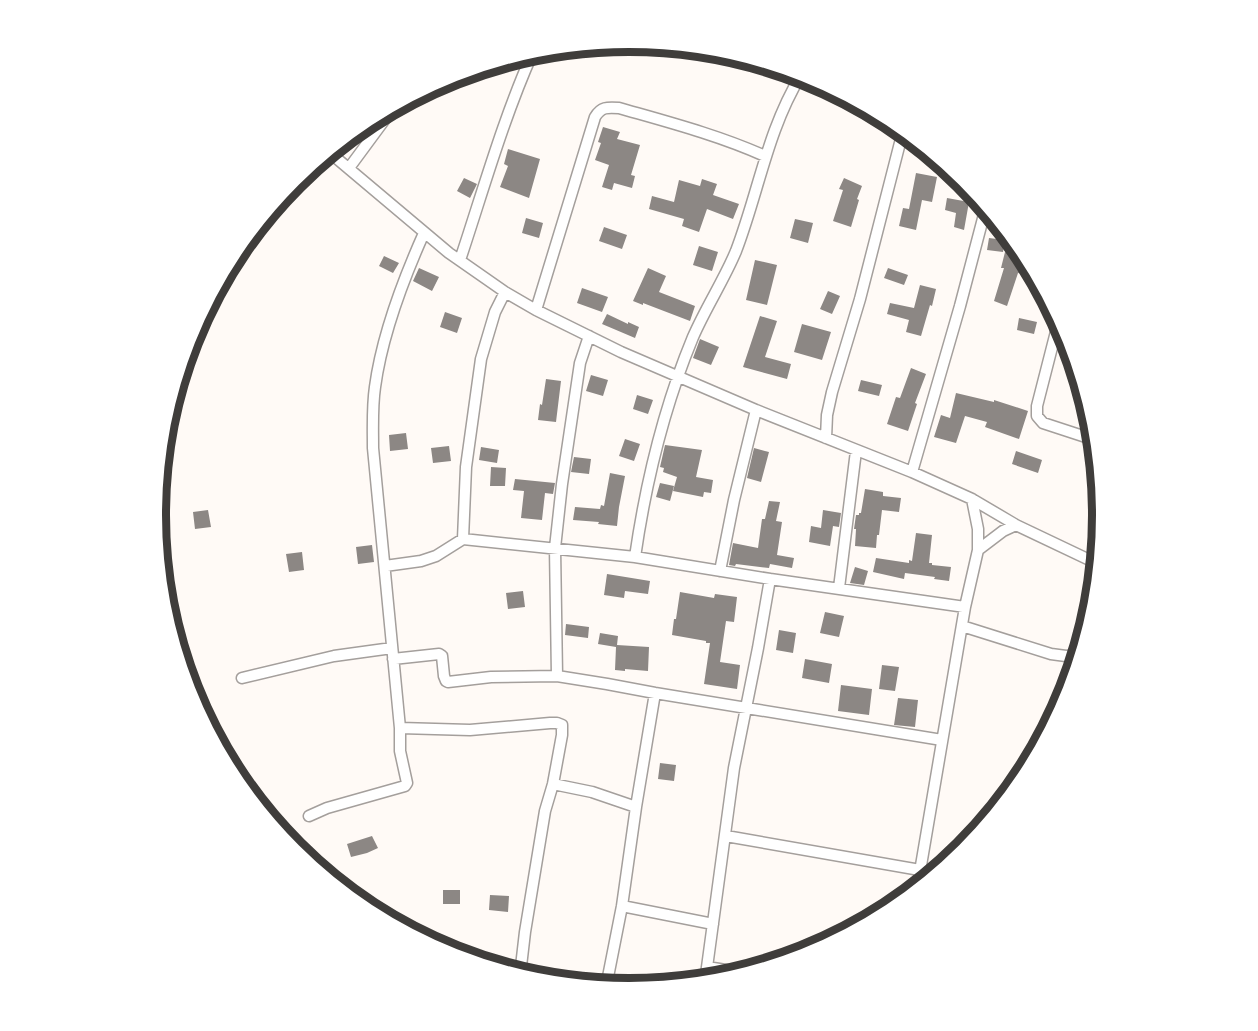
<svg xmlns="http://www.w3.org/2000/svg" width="1258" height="1031" font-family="Helvetica,sans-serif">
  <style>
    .building { fill: #8c8784 }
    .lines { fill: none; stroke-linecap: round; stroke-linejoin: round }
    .minor-casing { stroke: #a49f9c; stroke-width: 13 }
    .minor { stroke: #fff; stroke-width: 10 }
    .rim { fill: none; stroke: #3f3d3b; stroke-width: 8 }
  </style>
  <rect width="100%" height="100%" fill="#fffaf6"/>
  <path class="building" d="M603 127 620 132 617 139 640 145 631 175 635 176 632 188 614 183 612 190 602 187 609 165 595 160 601 143 598 142Z
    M508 149 540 159 529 198 500 187 508 166 504 164Z
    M916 173 937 177 932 202 922 200 916 230 899 226 903 208 909 209Z
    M464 178 477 184 470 198 457 191Z
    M844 178 862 186 857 199 859 200 851 227 833 221 843 190 839 189Z
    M702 179 717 184 713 195 739 204 733 219 707 209 699 232 682 226 684 219 649 209 652 196 674 202 679 180 700 186Z
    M947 198 969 202 964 230 954 227 956 213 945 210Z
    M526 218 543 223 539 238 522 233Z
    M795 219 813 223 808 243 790 238Z
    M604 227 627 235 622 249 599 241Z
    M989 238 1005 240 1003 252 987 250Z
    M699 246 718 252 712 271 693 265Z
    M1005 252 1025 257 1035 276 1018 273 1007 306 994 301 1004 268H1001Z
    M384 256 399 263 393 273 379 266Z
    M755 260 777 265 767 305 746 300Z
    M419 268 439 277 432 291 413 281Z
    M648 268 666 276 659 292 695 306 690 321 643 303V305L633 301Z
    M888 268 908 275 904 285 884 278Z
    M920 285 936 289 932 306 930 305 921 336 906 332 909 320 887 314 890 303 914 308Z
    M582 288 608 297 602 312 577 303Z
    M828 291 840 296 832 314 820 309Z
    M445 312 462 318 457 333 440 327Z
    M607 314 628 324V322L639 327 635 338 602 324Z
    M760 316 777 321 765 357 791 364 787 379 743 367Z
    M1019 318 1037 322 1034 334 1017 330Z
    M802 324 831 332 822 360 794 352Z
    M700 339 719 347 711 365 693 358Z
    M911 368 926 374 915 403 917 404 908 431 887 424 896 397 900 398Z
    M591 375 608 380 603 396 586 391Z
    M546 379 561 381 556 422 538 420 540 404 542 405Z
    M861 380 882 385 879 396 858 391Z
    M956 393 994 402V400L1028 411 1019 439 985 427 987 422 965 416 956 443 934 437 941 415 950 418Z
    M637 395 653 400 648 414 633 409Z
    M406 433 408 449 390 451 389 435Z
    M625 439 640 444 634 461 619 456Z
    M665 445 702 450 696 477 713 480 711 493 704 492 703 497 673 491 677 477 663 472 664 468 660 467Z
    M449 446 451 461 433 463 431 448Z
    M481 447 499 450 497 463 479 460Z
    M754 448 769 452 761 482 747 478Z
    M1016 451 1042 460 1038 473 1012 464Z
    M574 457 591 459 589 474 571 472Z
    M491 467 506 468 505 486H490Z
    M610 473 625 476 619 507 617 526 598 524 599 522 573 520 575 507 600 509 601 505 604 506Z
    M515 479 555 483 553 494 545 493 542 520 521 518 524 491 513 490Z
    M660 483 674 486 670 501 656 497Z
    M865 489 883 492V496L901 498 899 512 882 510 879 535H877L876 548 855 546 856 529H854L856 515H859V513H861Z
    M769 501 780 502 776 521 782 522 777 555 794 558 792 568 770 564 769 568 736 564 735 566 729 565 733 543 758 548 762 519H765Z
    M208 510 211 527 195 529 193 512Z
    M823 510 841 513 839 527 833 526 830 546 809 542 811 526 821 528Z
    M916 533 932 535 929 563H932V565L951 567 949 581 934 579 935 577 905 573 904 579 873 572 876 558 909 563V560L912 561Z
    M372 545 374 562 358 564 356 547Z
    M302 552 304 570 289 572 286 554Z
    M855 567 868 571 864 585 850 583Z
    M607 574 650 581 648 594 625 591 624 598 604 595Z
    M523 591 525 607 508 609 506 593Z
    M680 592 714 598 715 594 737 597 734 622 726 621 720 662 740 665 737 689 704 684 710 643H706V641L672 635 674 619H676Z
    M825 612 844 616 839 637 820 633Z
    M566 624 589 627 588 638 565 635Z
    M779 630 796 633 793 653 776 650Z
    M600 633 618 636 617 645 649 647 648 671 625 669V671L615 670 616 647 598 644Z
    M805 659 832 664 829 683 802 678Z
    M882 665 899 667 895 691 879 689Z
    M841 685 872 689 869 715 838 711Z
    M898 698 918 700 915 727 894 725Z
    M660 763 676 765 674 781 658 779Z
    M372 836 378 848 367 853 351 857 347 844Z
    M443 890H460V904H443Z
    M490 895 509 896 508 912 489 910Z
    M617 978 653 982V987L629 989 616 988Z"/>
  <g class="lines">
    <g class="minor-casing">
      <path id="minor" d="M329 152 449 253 505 292 536 310 621 352 756 410 912 472 972 499 1016 525 1098 564
        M349 168 394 107
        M460 260C483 191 503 119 533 52
        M536 310 595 117C601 107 607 107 619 108 668 122 718 135 765 156
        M1059 320 1037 406V416L1043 423 1095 440
        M826 438 827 415 832 392 860 299 903 131
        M912 472 960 306 986 207
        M463 539 466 467 481 359 495 312 505 292
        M978 550 1003 531 1016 525
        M635 557C646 481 664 407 693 337 706 307 724 280 736 251 759 191 767 131 801 75
        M385 566 421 561 436 556 463 539 635 557 770 579 965 607
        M720 571 734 500 756 410
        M839 588 856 451
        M962 626 1051 654 1066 656 1079 655
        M393 659 439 654 442 656 444 676 446 681 448 682 491 677 557 676 607 684 655 693 942 740
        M557 676 555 548 562 484 580 363 589 336
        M242 678 334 656 392 648
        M400 728 470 730 550 723H557L562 725V735L553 784 545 811 525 932 520 975
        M553 784 592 792 636 807
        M309 816 327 808 405 786 407 783 400 751V728L373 448C373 428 372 407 375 387 382 335 403 280 424 233
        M726 836 920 870
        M917 889 965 607 978 550V529L972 499
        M622 906 713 924
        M707 967 744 973
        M705 982 734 768 758 648 770 579
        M606 987 622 906 636 807 655 693"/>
    </g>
    <use href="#minor" class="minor"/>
  </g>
  <path d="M0 0H1258V1031H0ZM166 515a463 463 0 1 1 926 0a463 463 0 1 1-926 0Z" fill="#fff" fill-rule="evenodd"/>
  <path class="rim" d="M166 515a463 463 0 1 1 926 0a463 463 0 1 1-926 0Z"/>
</svg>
